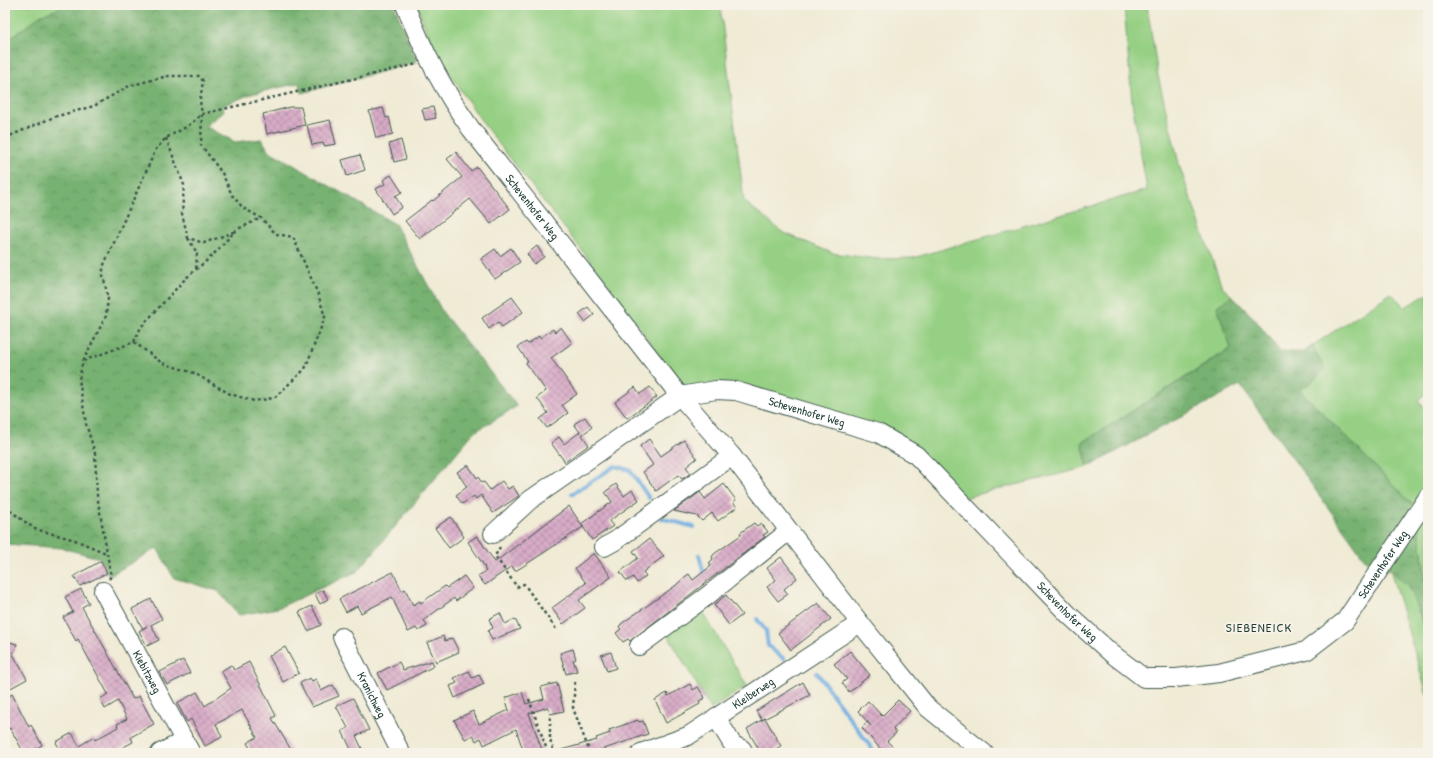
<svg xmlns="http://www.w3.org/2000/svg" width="1433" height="758" font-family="'Patrick Hand',sans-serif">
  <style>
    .green { fill: #96d084; stroke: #5a865c }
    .forest { fill: url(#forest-crowns); stroke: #4c7853 }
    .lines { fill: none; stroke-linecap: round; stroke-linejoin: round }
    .stream { stroke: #6eace0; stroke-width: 4 }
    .building { fill: url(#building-cross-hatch) }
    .minor-casing { stroke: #3e574c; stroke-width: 20 }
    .path { stroke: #3e574c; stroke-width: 2.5; stroke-dasharray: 3 3; stroke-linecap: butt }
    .minor { stroke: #fff; stroke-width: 18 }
    .labels { text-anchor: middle; stroke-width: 3.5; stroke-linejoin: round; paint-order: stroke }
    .street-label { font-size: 12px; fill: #1f3d34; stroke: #f7f3e8 }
    .neighbourhood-label { font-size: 13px; letter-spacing: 1px; fill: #1f3d34; stroke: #f7f3e8 }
  </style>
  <defs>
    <pattern id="forest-crowns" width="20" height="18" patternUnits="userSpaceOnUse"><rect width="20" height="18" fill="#78b272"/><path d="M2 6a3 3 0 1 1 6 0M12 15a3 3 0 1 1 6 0" fill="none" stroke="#62925e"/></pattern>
    <pattern id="building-cross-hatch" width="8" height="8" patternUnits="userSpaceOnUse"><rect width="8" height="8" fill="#d9acc8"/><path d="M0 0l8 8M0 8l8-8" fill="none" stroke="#af8da3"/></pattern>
  </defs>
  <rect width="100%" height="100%" fill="#f7f3e8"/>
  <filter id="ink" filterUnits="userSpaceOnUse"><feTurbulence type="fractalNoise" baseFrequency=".025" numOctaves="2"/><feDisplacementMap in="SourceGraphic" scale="8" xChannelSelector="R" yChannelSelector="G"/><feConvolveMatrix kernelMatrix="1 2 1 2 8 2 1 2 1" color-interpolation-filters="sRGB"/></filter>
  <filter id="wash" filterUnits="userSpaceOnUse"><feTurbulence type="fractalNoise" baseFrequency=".012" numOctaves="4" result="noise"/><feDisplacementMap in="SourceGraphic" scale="16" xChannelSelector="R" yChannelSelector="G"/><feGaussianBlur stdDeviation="0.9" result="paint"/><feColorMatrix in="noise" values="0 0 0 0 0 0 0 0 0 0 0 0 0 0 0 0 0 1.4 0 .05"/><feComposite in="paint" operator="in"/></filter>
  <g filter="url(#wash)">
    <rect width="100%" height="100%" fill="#f0ebd5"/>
    <path class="green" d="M5 5H66L40 16 5 42Z
      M417 5H720L744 201 782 232 832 253 877 259 913 258 1147 190 1132 102 1124 5H1147L1158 76 1180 168 1222 287 1232 296 1217 306 1231 348 1082 443 1088 467 963 498 921 455 737 385 686 393 608 284 485 126 432 48Z
      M1391 293 1405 307 1428 294V391L1418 400 1428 413V599L1416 508 1298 389 1308 385 1325 369 1312 346Z
      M1390 569 1408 586 1425 627 1428 630V698Z
      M700 607 747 686 711 709 666 632Z"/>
    <path class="forest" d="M66 5H394L417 62 302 93 299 83 251 94 222 106 224 111 205 126 235 142 262 139 268 150 395 224 443 313 517 406 473 433 358 571 278 608 239 615 218 591 174 578 157 548 109 576 99 558 62 548 5 544V42L40 16Z
      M1232 296 1254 318 1280 352H1303L1312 346 1325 369 1308 385 1299 389 1416 508 1428 599V630L1425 627 1408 586 1390 569 1375 573 1240 385 1088 467 1082 443 1231 349 1217 306Z"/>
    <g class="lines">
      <path class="stream" d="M572 494 615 466 630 470 649 498
        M661 518 694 527
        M699 555 704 574H706
        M757 619 766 631 768 646 784 659
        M817 673 875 753"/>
    </g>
    <g id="blocks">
      <path class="building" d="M290 107H301L305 125 267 134 263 114Z
        M433 107 436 118 425 120 422 109Z
        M383 108 386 118 389 117 393 134 376 138 369 111Z
        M330 120 336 144 324 146 323 143 312 145 307 125Z
        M401 140 406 159 394 162 389 144Z
        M456 152 471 171 477 167 510 209 491 224 470 199 420 239 405 221 432 200 433 201 462 177 447 159Z
        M360 155 365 170 347 176 342 160Z
        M391 175 402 192 395 196 402 207 392 214 376 189 385 184 383 180Z
        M537 246 544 257 534 264 527 254Z
        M511 248 520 262 495 279 481 259 495 249 500 256Z
        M512 297 523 312 502 327 498 322 489 329 482 318Z
        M588 307 594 315 585 322 579 314Z
        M561 327 572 343 551 358 577 394 562 405 568 413 547 428 540 419 548 413 537 398 546 391 526 363 528 362 518 347 526 342 528 344 539 336 540 338 553 329 555 332Z
        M635 387 640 394 650 387 657 397 627 418 615 402Z
        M585 417 592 427 582 435 589 445 565 462 551 443 559 437 564 444 580 432 574 424Z
        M649 439 661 456 684 440 697 458 686 467 691 473 682 479 678 475 656 491 643 472 653 465 640 446Z
        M468 465 477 478 478 477 482 483 484 482 490 490 502 481 508 489 513 486 519 496 493 513 481 495 476 499 474 496 462 504 456 495 467 487 457 472Z
        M616 484 624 496 632 490 639 500 609 521 613 526 592 540 581 524 612 502 605 492Z
        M724 484 736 500 733 502 737 507 718 521 712 513 702 521 697 516 674 511 700 492 705 499Z
        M569 506 583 527 522 567 515 571 512 566 485 585 478 576 486 571 484 568 485 567 468 542 477 536 495 562Z
        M451 517 464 537 449 548 435 528Z
        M754 523 757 526 761 523 768 532 763 535 765 537 630 641 628 639 623 642 616 633 621 629 619 627 621 624 675 586 686 576 689 574 693 580 711 566 709 563 713 559 712 557 714 554 741 535 740 533Z
        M649 539 664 556 643 572 646 576 637 583 633 577 627 581 620 572 638 558 633 551Z
        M594 553 611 577 579 600 585 608 563 624 552 608 586 583 575 568Z
        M781 557 797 578 784 589 788 594 778 601 767 587 776 580 767 568Z
        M101 561 107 573 80 586 74 576Z
        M393 572 402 591 405 589 413 605 420 601 421 603 445 586 447 588 464 576 473 588 456 601 454 598 424 620 427 626 418 631 416 628 408 632 392 597 361 613 357 606 346 612 339 599Z
        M81 589 89 603 82 607 102 643 133 699 139 696 154 724 131 737 133 742 112 753H61L56 742 72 733 79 746 94 737 95 740 118 727 117 724 127 719 118 701 105 709 100 699 108 694 78 639 76 641 63 617 73 612 65 597Z
        M323 590 328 599 320 604 315 594Z
        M726 595 742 615 729 625 714 605Z
        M151 599 162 619 151 625 159 640 147 646 139 631 147 626 143 629 132 609Z
        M818 603 831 619 791 650 778 633Z
        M312 606 321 625 308 631 299 612Z
        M500 613 505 624 515 619 520 629 492 640 488 631 493 628 489 619Z
        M443 636 445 641 452 638 459 652 436 662 427 643Z
        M5 638 6 641 17 644 13 654 27 679 9 689 5 682Z
        M285 647 299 673 283 682 269 656Z
        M573 649 576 659 573 660 577 671 566 674 560 653Z
        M850 651 870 675 849 692 842 683 847 679 834 664Z
        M611 652 616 668 607 671 601 655Z
        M183 660 190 673 167 685 160 672Z
        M432 661 434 666 387 690 378 673 399 662 403 670Z
        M249 662 276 716 272 718 293 753H253L247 743 257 737 242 710 216 724 222 737 205 746 191 719 187 722 177 703 197 692 205 706 231 688 221 671 231 665 234 670Z
        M469 671 472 678 479 675 484 684 455 698 450 686 457 683 454 678Z
        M310 678 312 681 316 679 321 691 333 685 339 696 312 707 300 683Z
        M803 682 810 695 762 720 756 711Z
        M557 683 564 711 550 714 548 707 529 713 543 753H524L516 729 484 745 481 738 476 741 473 735 465 739 454 720 473 711 479 724 509 710 505 698 522 692 526 704 544 699 541 687Z
        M690 684 693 690 698 687 705 698 699 701 700 704 666 723 655 700 667 693 668 696Z
        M12 694 29 727 31 725 42 745 29 753H24L10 728 5 731V699Z
        M353 698 369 730 356 736 364 753H353L342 731 348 728 336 706Z
        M898 700 910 711 893 729 896 733 887 741 893 747 888 753H884L862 728 867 722 871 726 858 711 868 701 882 716Z
        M765 718 781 746 769 753H761L747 729Z
        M638 720 639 722 643 721 648 734 592 753H562L561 750 597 740 596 738 610 733 609 730Z"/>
    </g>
  </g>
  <g filter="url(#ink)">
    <use href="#blocks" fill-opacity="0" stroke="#3e574c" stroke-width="1"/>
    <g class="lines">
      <g class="minor-casing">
        <g id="minor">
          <path id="s1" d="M405 5C424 52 442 88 471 129L680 396 732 456 860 623 928 708 984 753"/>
          <path id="s2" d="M493 534 530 500 680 396 716 390 736 391 878 433 916 455 1069 615 1111 653 1144 678H1176L1219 673 1306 651 1345 621 1428 497"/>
          <path d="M604 547 615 541 732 456"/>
          <path id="s3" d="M103 591 191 753"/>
          <path id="s4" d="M342 637 401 753"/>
          <path d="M639 646 707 596 789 531"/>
          <path d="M716 717 733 745 742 749 744 753"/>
          <path d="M160 753 184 741"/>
          <path id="s5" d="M641 753 688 736 860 623"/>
        </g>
      </g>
      <path class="path" d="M5 138 54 117 94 106 129 86 168 76H199L203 81 200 101 202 114 201 145 222 173 232 195 243 208 261 218 276 234 293 237 318 294 325 317 305 369 274 398 254 401 230 394 194 373 162 363 134 342 83 361
        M166 138 184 185 182 214 188 238 204 243 236 231
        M188 238 197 253 196 270
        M134 342 141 327 185 279 212 256 236 230 261 218
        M5 507 35 529 75 540 106 553
        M500 547 495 556 517 587 524 584 556 629
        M109 579 111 576 97 495 95 453 86 424 79 379 83 361 106 316 108 298 103 275V267L156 149 166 138 188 126 202 114 417 64
        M575 682 573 708 590 753
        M529 699 548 753
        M550 717V740L554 753"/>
      <use href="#minor" class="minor"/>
    </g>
  </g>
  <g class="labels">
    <g class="street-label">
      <text dy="4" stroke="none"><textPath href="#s1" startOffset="240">Schevenhofer Weg</textPath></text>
      <text dy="4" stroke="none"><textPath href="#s2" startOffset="363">Schevenhofer Weg</textPath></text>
      <text dy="4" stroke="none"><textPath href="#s2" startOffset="1083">Schevenhofer Weg</textPath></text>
      <text dy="4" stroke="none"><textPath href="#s2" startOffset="699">Schevenhofer Weg</textPath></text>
      <text dy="4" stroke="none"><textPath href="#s3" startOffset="92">Kiebitzweg</textPath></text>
      <text dy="4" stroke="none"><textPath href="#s5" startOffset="128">Kleiberweg</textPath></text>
      <text dy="4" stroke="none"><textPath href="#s4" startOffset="65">Kranichweg</textPath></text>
    </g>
    <g class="neighbourhood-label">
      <text x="1259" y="632">SIEBENEICK</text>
    </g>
  </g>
  <rect width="1433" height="758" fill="none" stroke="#f7f3e8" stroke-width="20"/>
</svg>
